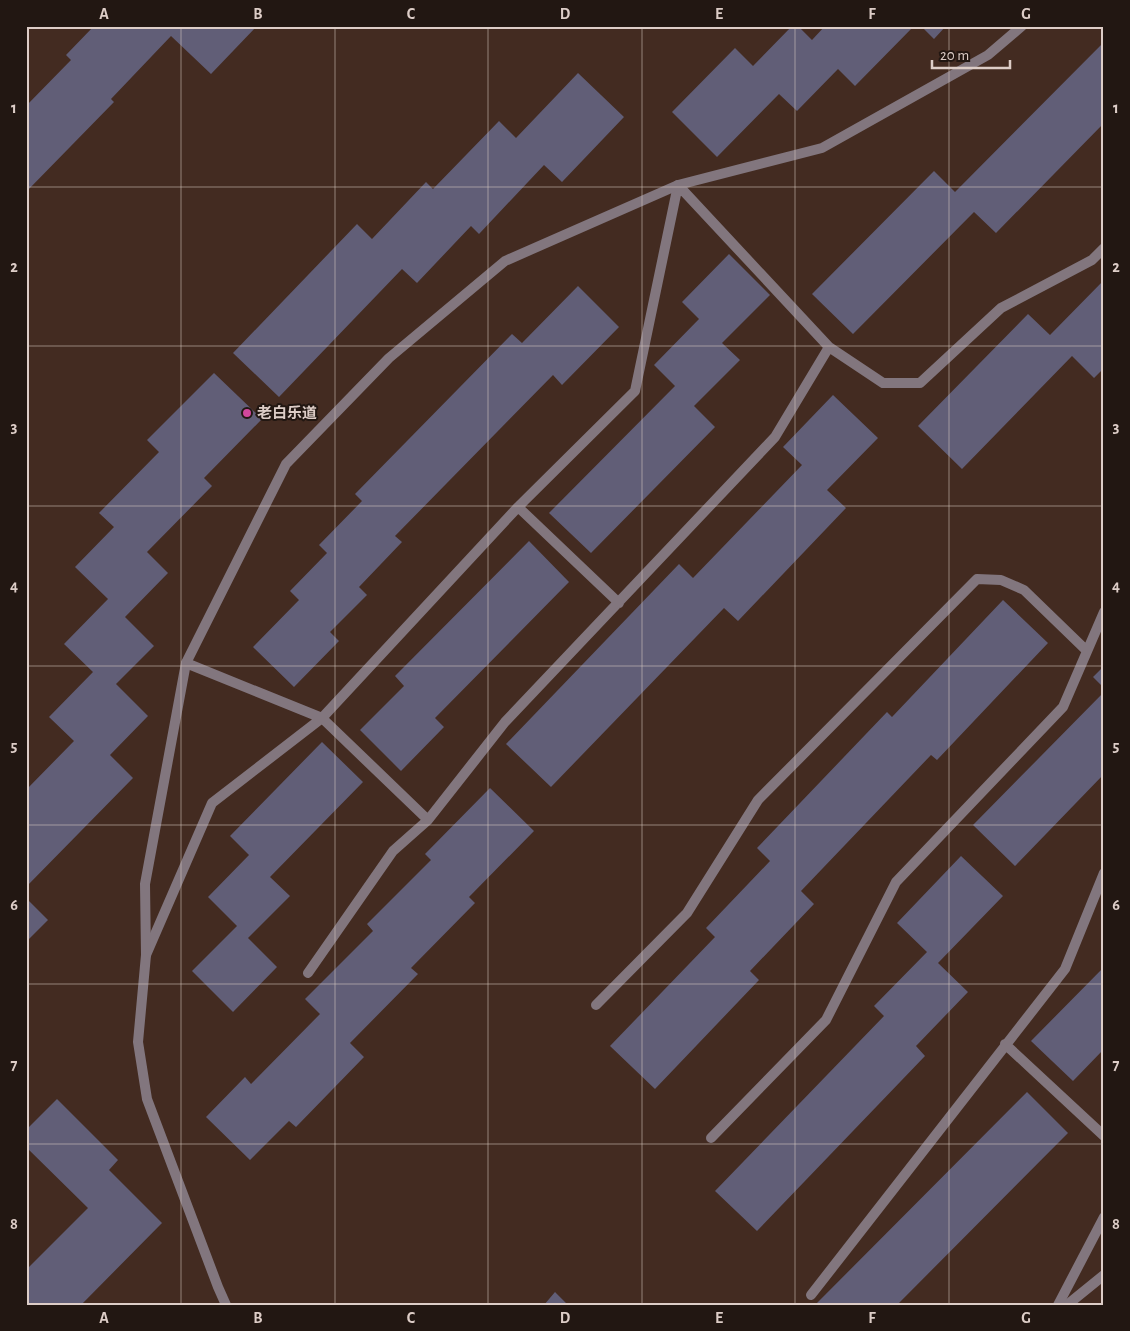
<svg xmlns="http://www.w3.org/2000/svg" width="1130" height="1331" font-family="'Alegreya Sans','Noto Sans SC',sans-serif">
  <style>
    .building { fill: #615e77 }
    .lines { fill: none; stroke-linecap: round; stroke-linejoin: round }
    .service { stroke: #82767e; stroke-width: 10 }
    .minor { stroke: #82767e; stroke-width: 10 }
    .grid { fill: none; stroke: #ddcdc7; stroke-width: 1; stroke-opacity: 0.55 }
    .hotel-dot { fill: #d1479c; stroke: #221712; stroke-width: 2 }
    .labels { text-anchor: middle; stroke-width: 4; stroke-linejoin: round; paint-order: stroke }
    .poi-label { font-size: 15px; font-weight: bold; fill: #ddcdc7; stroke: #221712; text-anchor: start }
    .neatline { fill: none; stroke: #ddcdc7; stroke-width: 2 }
    .grid-label { font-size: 16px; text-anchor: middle; font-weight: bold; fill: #ddcdc7 }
  </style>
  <rect width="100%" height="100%" fill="#432b21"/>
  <path class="building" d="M94 26H257L211 74 171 36 111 99 114 102 26 192V106L71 60 66 55Z
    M792 26H798L812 40 825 26H914L855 86 838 69 797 111 779 94 717 157 672 112 735 48 753 66Z
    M921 26H946L934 39Z
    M1104 42V123L996 233 974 212 853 334 812 294 934 171 955 192Z
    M578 73 624 117 562 182 544 165 479 234 471 226 417 283 402 269 279 397 233 353 357 224 372 239 426 182 433 189 499 121 516 138Z
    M729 254 770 295 722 343 740 360 694 406 715 427 591 553 549 513 675 386 654 365 699 319 682 302Z
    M1104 280V368L1094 378 1072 356 962 469 918 426 1028 314 1050 335Z
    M578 286 619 327 562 385 553 375 395 536 402 542 359 587 367 595 330 632 339 641 294 687 253 647 299 600 290 591 327 553 319 545 362 501 355 494 512 334 522 343Z
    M214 373 262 419 204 478 212 486 147 552 168 573 125 617 154 646 116 684 148 716 110 755 133 778 26 887V790L74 741 49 717 93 672 64 644 108 599 75 567 114 527 99 513 159 452 147 440Z
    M833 395 878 438 827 490 846 508 738 621 724 608 551 787 506 744 679 564 693 578 802 465 783 447Z
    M529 541 569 582 435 718 444 727 401 771 360 730 404 686 395 676Z
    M1003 600 1048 643 937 760 931 755 801 891 814 904 750 971 759 980 655 1089 610 1046 715 937 706 928 770 861 757 848 887 712 892 717Z
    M1104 666V688L1093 677Z
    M1104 692V774L1015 866 973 825Z
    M322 742 363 782 270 877 290 896 248 938 277 967 233 1012 192 971 237 926 208 897 249 855 230 836Z
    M490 788 534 831 469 897 475 903 411 968 418 974 350 1043 364 1057 296 1127 289 1121 250 1160 206 1117 245 1077 251 1084 320 1014 305 999 373 931 367 924 431 860 425 854Z
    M961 856 1003 896 938 963 968 992 916 1046 925 1056 757 1231 715 1191 884 1016 874 1006 927 952 897 923Z
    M26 898 48 920 26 942Z
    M1104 967V1049L1073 1081 1031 1041Z
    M1027 1092 1068 1133 897 1305H815Z
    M57 1099 118 1160 109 1170 162 1223 81 1305H26V1270L88 1208 26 1147V1130Z
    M555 1292 568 1305H544Z"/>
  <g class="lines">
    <path class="service" d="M678 185 829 347 883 383H920L1001 308 1092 260 1104 248
      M518 507 619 603
      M186 663 322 718 428 820
      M146 955 212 803 322 718 518 507 635 391 678 185
      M308 973 393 851 428 820 505 722 775 437 829 347
      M596 1005 687 913 758 800 977 579 1001 580 1024 590 1087 651
      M1005 1044 1104 1136
      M711 1138 826 1020 896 882 1063 707 1104 612
      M811 1295 1065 969 1104 873
      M1067 1305 1104 1275"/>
    <path class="minor" d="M226 1305 218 1287 147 1099 138 1042 146 955 145 884 186 663 286 464 389 358 505 261 678 185 822 148 988 55 1022 26
      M1058 1305 1104 1217"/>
  </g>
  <path class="grid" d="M181 26V1305M335 26V1305M488 26V1305M642 26V1305M795 26V1305M949 26V1305M26 187H1104M26 346H1104M26 506H1104M26 666H1104M26 825H1104M26 984H1104M26 1144H1104"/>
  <circle class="hotel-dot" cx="247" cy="413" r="5"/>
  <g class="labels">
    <g class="poi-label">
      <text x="257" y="418">老白乐道</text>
    </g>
  </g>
  <rect width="1130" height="1331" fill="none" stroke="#221712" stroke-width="55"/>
  <path d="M932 60v8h78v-8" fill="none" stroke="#ddcdc7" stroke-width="2.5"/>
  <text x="940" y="60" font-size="15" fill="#ddcdc7" stroke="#221712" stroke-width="4" paint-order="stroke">20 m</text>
  <rect x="28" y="28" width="1074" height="1276" class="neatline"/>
  <g class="grid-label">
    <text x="104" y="19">A</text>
    <text x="258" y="19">B</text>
    <text x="411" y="19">C</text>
    <text x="565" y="19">D</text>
    <text x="719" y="19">E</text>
    <text x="872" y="19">F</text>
    <text x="1026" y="19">G</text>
    <text x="14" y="113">1</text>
    <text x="1116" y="113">1</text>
    <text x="14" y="272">2</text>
    <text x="1116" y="272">2</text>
    <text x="14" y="432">3</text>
    <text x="1116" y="432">3</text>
    <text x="14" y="591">4</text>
    <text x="1116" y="591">4</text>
    <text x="14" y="751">5</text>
    <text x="1116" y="751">5</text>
    <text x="14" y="910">6</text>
    <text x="1116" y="910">6</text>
    <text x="14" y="1070">7</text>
    <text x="1116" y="1070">7</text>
    <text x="14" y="1229">8</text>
    <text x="1116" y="1229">8</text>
    <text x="104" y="1323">A</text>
    <text x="258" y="1323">B</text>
    <text x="411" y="1323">C</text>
    <text x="565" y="1323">D</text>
    <text x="719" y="1323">E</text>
    <text x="872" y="1323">F</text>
    <text x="1026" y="1323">G</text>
  </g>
</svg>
